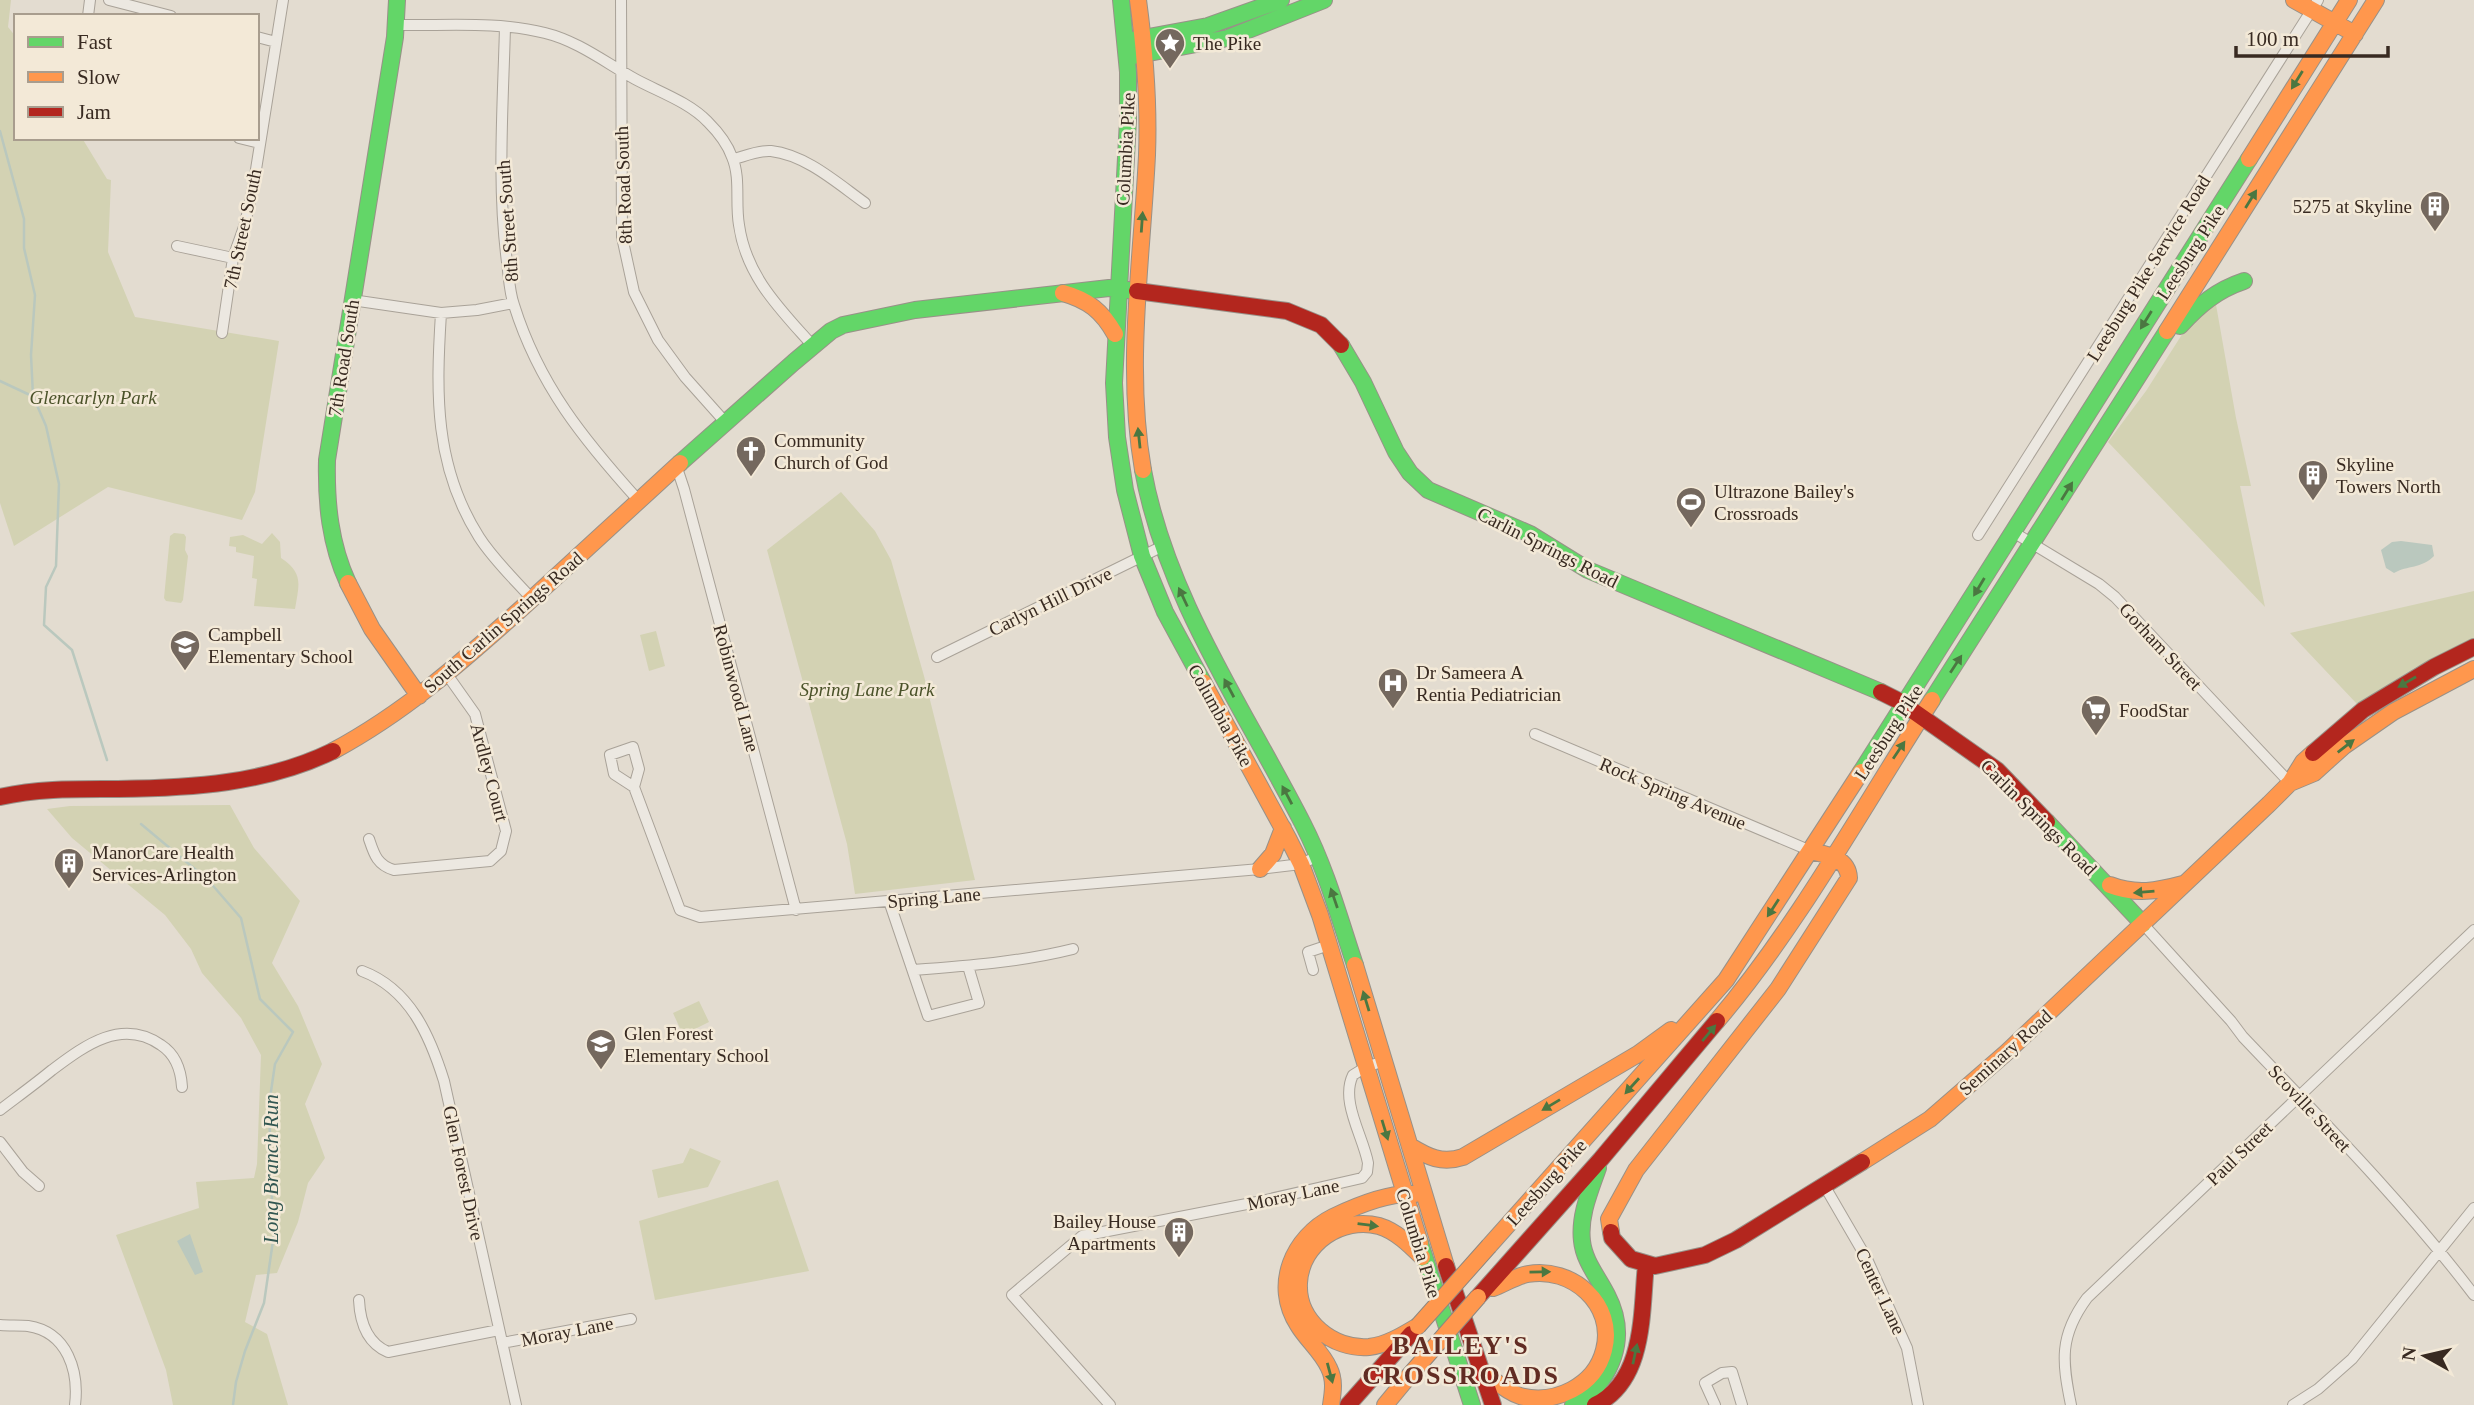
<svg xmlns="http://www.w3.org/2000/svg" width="2474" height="1405" font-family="'Times New Roman',serif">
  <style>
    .green { fill: #d3d2b3 }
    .water { fill: #bac8be }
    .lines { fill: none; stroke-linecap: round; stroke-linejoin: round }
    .stream { stroke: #bac8be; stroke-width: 2.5 }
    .street-casing { stroke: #a9a298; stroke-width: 12 }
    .fast-casing { stroke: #989188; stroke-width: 18 }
    .slow-casing { stroke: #989188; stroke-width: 18 }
    .jam-casing { stroke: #989188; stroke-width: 18 }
    .street { stroke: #ece8e1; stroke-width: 10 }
    .fast { stroke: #63d668; stroke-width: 16 }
    .slow { stroke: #ff974d; stroke-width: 16 }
    .jam { stroke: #b3261e; stroke-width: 16 }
    .slow-bridge-casing { stroke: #8e877f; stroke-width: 18; stroke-linecap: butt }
    .slow-bridge { stroke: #ff974d; stroke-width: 16 }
    .oneway { fill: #4b7741 }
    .labels { text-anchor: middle; stroke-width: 5; stroke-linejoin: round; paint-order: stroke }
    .poi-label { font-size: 19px; fill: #382a21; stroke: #f3e9d7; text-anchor: start }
    .street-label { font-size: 19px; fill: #382a21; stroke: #f3e9d7 }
    .park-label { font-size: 19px; font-style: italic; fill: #4a5229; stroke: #f3e9d7 }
    .water-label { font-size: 21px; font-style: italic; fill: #315651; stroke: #f3e9d7 }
    .district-label { font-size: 26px; font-weight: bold; letter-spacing: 2px; fill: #612c23; stroke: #f3e9d7 }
  </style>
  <rect width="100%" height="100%" fill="#e3dcd0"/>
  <path class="green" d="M0 0H11L8 27 16 37V138H82L107 179 111 180 108 252 135 317 279 341 255 492 242 520 108 487 14 546 0 503Z
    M2215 299 2236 418 2251 486H2240L2265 607 2108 442 2146 391 2188 325Z
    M841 492 875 531 891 560 924 676 975 880 855 894 847 844 767 550Z
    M174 533 184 534 186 537 185 550 188 556 183 600 181 603 166 601 164 598 170 536Z
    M272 533 280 542 281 558C304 573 299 585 295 609L254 606 257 579 252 578 254 556 236 552V547L229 546 230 537 243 535 262 544Z
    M2474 591V639L2416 667 2357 704 2290 633Z
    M656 631 665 666 649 671 640 635Z
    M230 805 254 848 300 901 272 963 298 1006 322 1064 305 1104 325 1158 308 1183 298 1222 277 1273 256 1275 245 1322 267 1334 288 1405H173L166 1370 116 1235 199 1208 196 1182 254 1178 257 1164 261 1055 241 1018 202 973 191 949 165 915 72 838 47 809 70 806Z
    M699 1001 709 1022 683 1035 673 1013Z
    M690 1148 721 1161 708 1187 658 1198 652 1170 683 1163Z
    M778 1180 809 1271 655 1300 639 1221Z"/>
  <path class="water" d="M2401 541 2432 545 2434 556C2421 569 2408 565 2394 573L2386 568 2381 550 2392 542Z
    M190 1234 203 1272 195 1275 177 1241Z"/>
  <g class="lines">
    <path class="stream" d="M0 131 24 219V248L35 295 31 355 33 396 46 426 59 484 56 566 46 587 44 625 72 650 107 760
      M0 381 32 396
      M141 824 208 880 241 918 260 999 293 1032 275 1064 269 1105 272 1200 275 1227 264 1303 245 1351 236 1382 233 1405"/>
    <g class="street-casing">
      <path id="street" d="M109 0 171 16
        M621 0 622 237 634 292 658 340 685 377 726 423
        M88 16 90 0
        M396 25C445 26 498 21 545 33 578 41 606 63 635 79 659 92 689 102 708 122 718 132 727 143 732 157 741 178 735 203 739 225 746 276 780 309 812 345
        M505 27C503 105 497 185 507 262 509 276 509 291 514 305 539 385 584 440 639 501
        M257 37 276 42
        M239 138 260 143
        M734 159C745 156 759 150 771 151 806 155 837 183 865 203
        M177 246 233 258
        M352 300 441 313 477 310 513 303
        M441 313C436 393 434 466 479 537 493 559 514 579 531 598
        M222 333 233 258 245 224 254 182 283 0
        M677 468 684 489 796 910
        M2013 532 2099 584 2115 597 2290 783
        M1978 535 2318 0
        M937 657 1163 546
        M1535 734 1811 851
        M634 787 639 769 633 747 610 755 614 774 634 787 680 910 700 917 1260 869 1301 864 1318 856
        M369 839C374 854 377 865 394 870L490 861 501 851 506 831 475 714 446 673
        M889 901 928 1016 979 1003 968 966
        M2143 924 2231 1021 2243 1037C2323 1121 2404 1203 2474 1295
        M913 970C967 966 1021 962 1073 949
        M1313 970 1308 952 1329 945
        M362 971C410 989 430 1036 444 1081L516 1405
        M0 1110C17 1097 35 1084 52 1070 83 1047 121 1017 161 1045 175 1054 181 1070 182 1087
        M0 1142 23 1172 39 1186
        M1824 1185 1867 1259 1907 1348 1918 1405
        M359 1300C360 1322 367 1343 388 1352L499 1330
        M0 1325C9 1326 19 1325 28 1326 68 1332 79 1372 75 1405
        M502 1343 631 1319
        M1110 1405 1012 1295 1082 1236 1257 1202 1362 1178 1367 1172 1368 1163C1363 1136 1340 1101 1353 1075L1366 1067 1384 1061
        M1715 1405 1705 1383 1722 1373 1732 1372 1742 1405
        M2071 1405C2062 1361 2059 1336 2087 1298L2474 930
        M2293 1405 2318 1389 2352 1359 2474 1208"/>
    </g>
    <g class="fast-casing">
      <path id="fast" d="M1121 0 1128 72V120L1114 383 1117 437 1125 490 1142 556 1165 612 1203 682
        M1132 40 1208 26 1281 0
        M1133 56 1228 38 1324 0
        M2180 326C2199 305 2217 290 2244 281
        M1341 345 1363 382 1396 452 1410 473 1428 490 1530 534 1588 570 1881 692
        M680 463 794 362 831 331 843 325 915 310 1109 288 1137 291
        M1143 470C1166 598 1245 710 1303 824 1326 869 1339 917 1355 965
        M348 583C330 544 326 503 327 460L395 37 397 0
        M1932 700 2167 331
        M1861 772 2249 159
        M2047 822 2143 924
        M1420 1243 1472 1405
        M1573 1405C1613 1381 1629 1337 1607 1295 1598 1277 1584 1261 1582 1241 1579 1216 1590 1191 1598 1168"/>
    </g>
    <g class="slow-casing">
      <path id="slow" d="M1138 0C1145 52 1149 103 1147 155 1142 260 1125 366 1143 470
        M2294 0 2355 34
        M2249 159 2349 0
        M1063 293C1088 300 1102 311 1115 334
        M2167 331 2376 0
        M348 583 372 629 419 696
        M1203 682 1288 838 1301 864 1320 915 1420 1243
        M333 751C404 713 463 661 523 607 575 559 628 511 680 463
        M2290 783 2314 773 2344 746 2393 712 2474 669
        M1260 869 1273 854 1283 828
        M2110 885C2136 895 2157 891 2183 884
        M1355 965 1446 1266
        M1717 1021C1800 923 1862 808 1932 700
        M1410 1146C1428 1157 1442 1164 1463 1157L1638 1054 1671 1030
        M1862 1162 1930 1119 2007 1052 2269 804 2290 783 2303 762 2313 753
        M1611 1232 1609 1219 1636 1170 1778 989 1849 878C1848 858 1828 855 1811 851
        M1489 1246 1726 980 1861 772
        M1418 1326C1403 1335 1387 1345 1369 1347 1333 1350 1297 1321 1299 1283 1301 1243 1342 1216 1379 1226 1396 1231 1410 1245 1422 1257
        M1480 1370C1493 1379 1505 1391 1520 1396 1555 1405 1595 1386 1604 1350 1616 1304 1571 1266 1528 1274 1516 1276 1504 1284 1493 1288
        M1331 1405C1333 1392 1335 1380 1329 1368 1322 1352 1307 1340 1298 1325 1272 1285 1293 1237 1333 1217 1356 1206 1389 1192 1415 1194
        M1385 1405 1409 1376"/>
    </g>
    <g class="jam-casing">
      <path id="jam" d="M1137 291 1287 311 1321 325 1341 345
        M1881 692 1899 701 1997 770 2047 822
        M2313 753 2363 710 2434 667 2474 647
        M0 797C38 788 78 789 118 789 191 788 265 784 333 751
        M1611 1232 1612 1238 1631 1259 1655 1266 1705 1255 1736 1240 1862 1162
        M1446 1266 1493 1405
        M1478 1297 1601 1159 1717 1021
        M1348 1405 1411 1334
        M1595 1405C1646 1380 1641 1312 1646 1264"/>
    </g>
    <use href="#street" class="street"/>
    <use href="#fast" class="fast"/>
    <use href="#slow" class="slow"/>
    <use href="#jam" class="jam"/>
    <g class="slow-bridge-casing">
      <path id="slow-bridge" d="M1418 1326 1489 1246
        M1409 1376 1478 1297"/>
    </g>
    <use href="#slow-bridge" class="slow-bridge"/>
  </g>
  <defs><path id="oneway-solid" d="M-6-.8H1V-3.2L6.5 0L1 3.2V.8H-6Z" transform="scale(1.75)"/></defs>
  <g class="oneway">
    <use href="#oneway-solid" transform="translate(2297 80) rotate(122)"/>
    <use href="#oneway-solid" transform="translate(2251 199) rotate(-58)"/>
    <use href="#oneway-solid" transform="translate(1142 222) rotate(-86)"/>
    <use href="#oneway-solid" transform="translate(2146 320) rotate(122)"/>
    <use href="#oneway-solid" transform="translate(1139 438) rotate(-96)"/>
    <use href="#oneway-solid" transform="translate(2067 491) rotate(-58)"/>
    <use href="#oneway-solid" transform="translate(1979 587) rotate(121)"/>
    <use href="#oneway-solid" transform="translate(1183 597) rotate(-115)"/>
    <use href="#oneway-solid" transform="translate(1956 664) rotate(-57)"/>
    <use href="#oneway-solid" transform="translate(2407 682) rotate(150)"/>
    <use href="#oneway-solid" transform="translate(1229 688) rotate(-118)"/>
    <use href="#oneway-solid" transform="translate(2346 746) rotate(-38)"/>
    <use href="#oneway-solid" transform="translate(1899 750) rotate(-56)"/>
    <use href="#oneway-solid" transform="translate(1287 795) rotate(-118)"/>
    <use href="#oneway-solid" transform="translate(2144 892) rotate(175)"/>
    <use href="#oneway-solid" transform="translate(1334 898) rotate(-109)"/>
    <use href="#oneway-solid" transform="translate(1773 908) rotate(123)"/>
    <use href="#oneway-solid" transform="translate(1366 1001) rotate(-107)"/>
    <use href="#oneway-solid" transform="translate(1709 1033) rotate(-50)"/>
    <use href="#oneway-solid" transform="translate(1632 1086) rotate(132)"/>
    <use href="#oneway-solid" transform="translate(1551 1105) rotate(149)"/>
    <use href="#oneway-solid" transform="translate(1385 1130) rotate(73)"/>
    <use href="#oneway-solid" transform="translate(1368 1225) rotate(7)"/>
    <use href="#oneway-solid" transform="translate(1540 1272) rotate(-1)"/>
    <use href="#oneway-solid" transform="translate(1635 1354) rotate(-78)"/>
    <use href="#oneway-solid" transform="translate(1330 1373) rotate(75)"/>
  </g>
  <defs>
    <g id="sight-pin" transform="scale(1.575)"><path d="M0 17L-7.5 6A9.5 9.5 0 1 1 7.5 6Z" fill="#74685e" stroke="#f3e9d7"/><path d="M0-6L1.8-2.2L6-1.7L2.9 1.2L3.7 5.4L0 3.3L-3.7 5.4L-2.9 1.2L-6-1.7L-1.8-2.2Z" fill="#fff"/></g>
    <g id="building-pin" transform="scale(1.575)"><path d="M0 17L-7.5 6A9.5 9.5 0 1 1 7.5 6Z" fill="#74685e" stroke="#f3e9d7"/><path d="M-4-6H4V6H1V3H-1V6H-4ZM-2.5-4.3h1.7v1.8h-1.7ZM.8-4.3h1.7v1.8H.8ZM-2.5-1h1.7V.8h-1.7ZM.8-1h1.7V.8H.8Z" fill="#fff"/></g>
    <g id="church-pin" transform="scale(1.575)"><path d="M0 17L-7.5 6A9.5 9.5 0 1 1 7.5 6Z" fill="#74685e" stroke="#f3e9d7"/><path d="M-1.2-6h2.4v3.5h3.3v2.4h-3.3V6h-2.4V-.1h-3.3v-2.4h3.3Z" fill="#fff"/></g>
    <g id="stadium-pin" transform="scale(1.575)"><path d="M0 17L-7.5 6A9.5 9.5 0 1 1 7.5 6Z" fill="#74685e" stroke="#f3e9d7"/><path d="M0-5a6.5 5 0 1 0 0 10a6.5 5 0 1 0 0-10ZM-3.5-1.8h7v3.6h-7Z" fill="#fff"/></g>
    <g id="school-pin" transform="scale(1.575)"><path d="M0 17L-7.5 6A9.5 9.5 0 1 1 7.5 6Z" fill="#74685e" stroke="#f3e9d7"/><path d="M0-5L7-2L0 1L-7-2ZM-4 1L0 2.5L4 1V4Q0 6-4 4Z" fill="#fff"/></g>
    <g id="hospital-pin" transform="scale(1.575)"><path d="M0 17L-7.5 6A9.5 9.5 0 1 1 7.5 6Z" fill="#74685e" stroke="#f3e9d7"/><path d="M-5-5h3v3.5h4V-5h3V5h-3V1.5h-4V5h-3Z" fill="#fff"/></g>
    <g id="supermarket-pin" transform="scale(1.575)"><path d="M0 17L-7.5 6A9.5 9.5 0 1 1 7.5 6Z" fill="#74685e" stroke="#f3e9d7"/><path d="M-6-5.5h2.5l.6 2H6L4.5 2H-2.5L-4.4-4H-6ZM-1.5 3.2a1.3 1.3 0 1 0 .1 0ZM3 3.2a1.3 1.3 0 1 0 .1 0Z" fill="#fff"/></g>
  </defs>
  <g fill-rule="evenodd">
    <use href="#sight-pin" x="1170" y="43"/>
    <use href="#building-pin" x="2435" y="206"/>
    <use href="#church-pin" x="751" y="451"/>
    <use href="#building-pin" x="2313" y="475"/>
    <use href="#stadium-pin" x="1691" y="502"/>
    <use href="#school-pin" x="185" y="645"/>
    <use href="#hospital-pin" x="1393" y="683"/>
    <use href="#supermarket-pin" x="2096" y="710"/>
    <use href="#building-pin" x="69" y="863"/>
    <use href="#school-pin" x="601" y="1044"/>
    <use href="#building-pin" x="1179" y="1232"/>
  </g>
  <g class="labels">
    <g class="poi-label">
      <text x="1193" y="50">The Pike</text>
      <text x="2412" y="213" text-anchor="end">5275 at Skyline</text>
      <text x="774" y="447">Community<tspan x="774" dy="22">Church of God</tspan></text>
      <text x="2336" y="471">Skyline<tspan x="2336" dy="22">Towers North</tspan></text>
      <text x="1714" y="498">Ultrazone Bailey's<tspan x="1714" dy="22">Crossroads</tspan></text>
      <text x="208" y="641">Campbell<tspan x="208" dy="22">Elementary School</tspan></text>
      <text x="1416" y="679">Dr Sameera A<tspan x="1416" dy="22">Rentia Pediatrician</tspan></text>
      <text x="2119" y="717">FoodStar</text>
      <text x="92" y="859">ManorCare Health<tspan x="92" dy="22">Services-Arlington</tspan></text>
      <text x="624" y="1040">Glen Forest<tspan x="624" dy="22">Elementary School</tspan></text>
      <text x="1156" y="1228" text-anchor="end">Bailey House<tspan x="1156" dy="22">Apartments</tspan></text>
    </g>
    <g class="street-label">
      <text transform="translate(1125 149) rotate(-87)" y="7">Columbia Pike</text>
      <text transform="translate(623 185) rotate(-92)" y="7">8th Road South</text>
      <text transform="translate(507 221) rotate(-94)" y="7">8th Street South</text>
      <text transform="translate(242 229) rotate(-78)" y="7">7th Street South</text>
      <text transform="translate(2190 252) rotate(-57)" y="7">Leesburg Pike</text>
      <text transform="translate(2148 268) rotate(-58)" y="7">Leesburg Pike Service Road</text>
      <text transform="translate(343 358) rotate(-81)" y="7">7th Road South</text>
      <text transform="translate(1548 547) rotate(27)" y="7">Carlin Springs Road</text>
      <text transform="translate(1050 601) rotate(-26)" y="7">Carlyn Hill Drive</text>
      <text transform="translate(503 622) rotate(-41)" y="7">South Carlin Springs Road</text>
      <text transform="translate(2161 646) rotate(47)" y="7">Gorham Street</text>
      <text transform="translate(737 688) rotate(75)" y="7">Robinwood Lane</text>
      <text transform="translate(1221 715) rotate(61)" y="7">Columbia Pike</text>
      <text transform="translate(1888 732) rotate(-57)" y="7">Leesburg Pike</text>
      <text transform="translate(490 772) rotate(75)" y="7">Ardley Court</text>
      <text transform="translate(1673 793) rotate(23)" y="7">Rock Spring Avenue</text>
      <text transform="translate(2039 817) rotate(45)" y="7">Carlin Springs Road</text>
      <text transform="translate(934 897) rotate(-5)" y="7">Spring Lane</text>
      <text transform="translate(2005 1052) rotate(-42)" y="7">Seminary Road</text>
      <text transform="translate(2310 1108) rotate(47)" y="7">Scoville Street</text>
      <text transform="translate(2239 1153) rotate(-44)" y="7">Paul Street</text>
      <text transform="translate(464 1173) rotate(78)" y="7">Glen Forest Drive</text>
      <text transform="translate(1546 1182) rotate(-48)" y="7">Leesburg Pike</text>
      <text transform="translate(1293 1194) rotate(-12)" y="7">Moray Lane</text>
      <text transform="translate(1419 1243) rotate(73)" y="7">Columbia Pike</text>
      <text transform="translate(1881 1291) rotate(65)" y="7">Center Lane</text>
      <text transform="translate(567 1331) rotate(-11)" y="7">Moray Lane</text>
    </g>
    <g class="park-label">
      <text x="93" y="404">Glencarlyn Park</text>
      <text x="867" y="696">Spring Lane Park</text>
    </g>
    <g class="water-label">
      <text transform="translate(271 1169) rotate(-90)" y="7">Long Branch Run</text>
    </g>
    <g class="district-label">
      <text x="1461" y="1354">BAILEY'S<tspan x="1461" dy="30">CROSSROADS</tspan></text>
    </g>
  </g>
  <rect x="14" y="14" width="245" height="126" fill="#f3e9d7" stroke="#a89d8e" stroke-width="2"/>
  <rect x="28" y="37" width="35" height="10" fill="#63d668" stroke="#a89d8e" stroke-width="2"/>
  <text x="77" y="49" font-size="21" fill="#382a21">Fast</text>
  <rect x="28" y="72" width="35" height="10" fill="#ff974d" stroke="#a89d8e" stroke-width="2"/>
  <text x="77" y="84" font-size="21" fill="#382a21">Slow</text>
  <rect x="28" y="107" width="35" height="10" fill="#b3261e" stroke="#a89d8e" stroke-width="2"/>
  <text x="77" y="119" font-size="21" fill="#382a21">Jam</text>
  <g transform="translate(2425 1356) rotate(278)" stroke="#f3e9d7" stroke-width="5" paint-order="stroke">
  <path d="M0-5L12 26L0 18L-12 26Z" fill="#382a21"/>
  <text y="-10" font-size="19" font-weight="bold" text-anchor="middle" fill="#382a21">N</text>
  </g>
  <path d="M2236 46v10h152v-10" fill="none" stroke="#382a21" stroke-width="3.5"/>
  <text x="2246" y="46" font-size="21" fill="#382a21" stroke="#f3e9d7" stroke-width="5" paint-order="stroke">100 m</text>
</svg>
